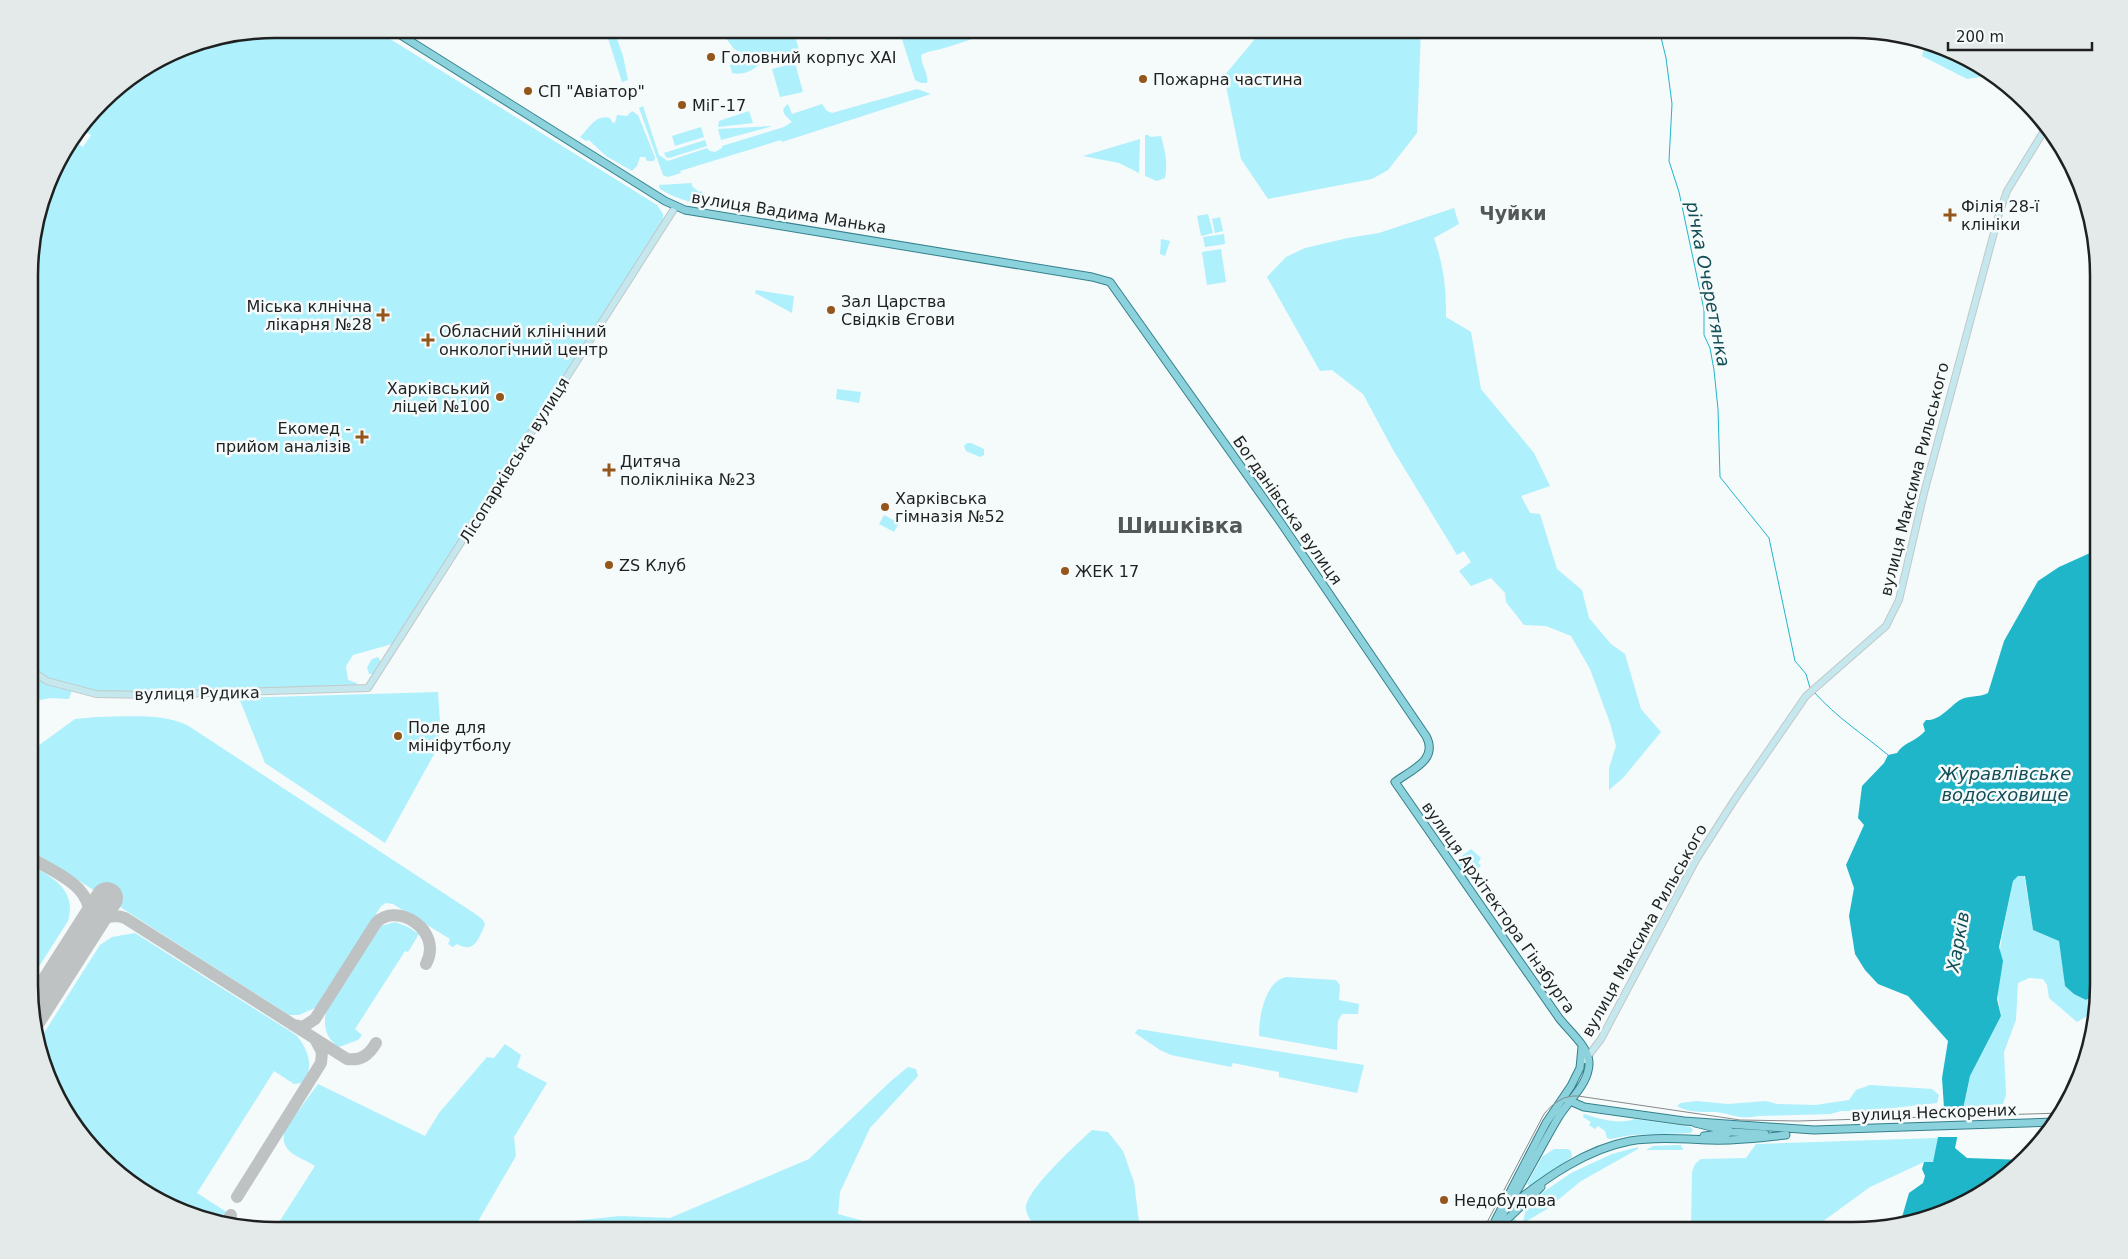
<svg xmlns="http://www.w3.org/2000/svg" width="2128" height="1259" font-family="'DejaVu Sans',sans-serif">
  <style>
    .green { fill: #aef0fc }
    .water { fill: #20b6ca }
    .pier { fill: #f5fafb }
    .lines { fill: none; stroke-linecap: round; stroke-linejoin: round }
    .stream { stroke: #20b6ca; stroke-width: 1 }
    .taxiway { stroke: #bec2c3; stroke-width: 12 }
    .runway { stroke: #bec2c3; stroke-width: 32 }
    .secondary-casing { stroke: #c3c8c8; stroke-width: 8 }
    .primary-casing { stroke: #34818c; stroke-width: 9 }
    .secondary { stroke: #c5e8ee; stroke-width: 6 }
    .primary { stroke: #8cd2dd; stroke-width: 7 }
    .tram { stroke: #878a8b; stroke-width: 1 }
    .poi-dot { fill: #94561a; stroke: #f5fafb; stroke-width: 2 }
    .labels { text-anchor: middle; stroke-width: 5; stroke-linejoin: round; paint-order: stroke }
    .poi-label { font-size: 16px; fill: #1f2121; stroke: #f5fafb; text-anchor: start }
    .street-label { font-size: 16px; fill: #1f2121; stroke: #f5fafb }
    .water-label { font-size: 18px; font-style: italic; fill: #134d56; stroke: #f5fafb }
    .quarter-label { font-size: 19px; font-weight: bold; fill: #535757; stroke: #f5fafb }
    .district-label { font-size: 21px; font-weight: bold; fill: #535757; stroke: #f5fafb }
    .rim { fill: none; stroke: #1f2121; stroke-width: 2.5 }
  </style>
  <rect width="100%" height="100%" fill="#f5fafb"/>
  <path class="green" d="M274 29H317L335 39 342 29H374L657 205 663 214V221L392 644 353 655 346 666 348 680 357 683 356 686 100 693 73 687 69 699 50 698 31 702V243L54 165 60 158C68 158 73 150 77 143L83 147 91 135 85 131 112 90 181 47Z
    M517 29H554C542 36 529 37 517 29Z
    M605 29H616V36L623 56 628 80 622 82Z
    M737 29H793L800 53 786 55 782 51C765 52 757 78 732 73L730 65 737 62 741 52 734 49 725 37 727 30Z
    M827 29H860L828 40 816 37 818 32Z
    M903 29H941L948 36 973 29H988L987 35C972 38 959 44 944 48 936 51 929 50 921 55 921 65 929 74 927 83H921L915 80 900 33Z
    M1258 29H1421L1417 133 1388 170 1372 179 1268 199 1241 159 1224 76 1255 39Z
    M1926 41 1977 62 1990 72 1987 76 1967 79 1922 56Z
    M795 63 803 92 780 97 772 69Z
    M917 89 931 94 782 142 781 140 680 171 681 173 668 177 663 175 639 108 643 106 659 155 668 161 707 148 710 151 715 152 722 148V146L784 127 792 122C786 116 778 111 788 104L792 114 822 104 827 111 832 113Z
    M632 111 638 115 655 157 654 161H647L645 157H640L637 166 632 171 606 156 589 140 586 141 580 137C589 129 595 114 610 118L612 122 615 123 617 115 627 116Z
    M749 111 753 123 718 127 719 121Z
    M773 126 721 140 718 129Z
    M701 127 704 137 675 146 672 136Z
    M1145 135H1148L1151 137 1161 136C1165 151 1168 162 1165 178L1157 181 1145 176Z
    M1140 139 1139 173 1119 163 1083 156Z
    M705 140 707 146 669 158 666 157 664 153Z
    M692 183V186L699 192 701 191 712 202V204C694 205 675 198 660 189L659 185Z
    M1454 208 1459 224 1434 238C1444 268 1446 286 1446 317L1471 332 1481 389 1534 453 1550 486 1521 496 1530 513 1540 514 1557 569 1582 590 1589 618 1611 644 1625 654 1641 709 1661 732 1623 778 1609 790V768L1616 746 1610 723 1590 669 1571 636 1546 626 1524 625 1506 602 1505 593 1491 578 1471 586 1459 571 1471 562 1464 551 1457 555 1392 448 1363 394 1332 370 1320 371 1267 277 1286 257 1305 248 1348 238 1379 233Z
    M1208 214 1213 233 1201 236 1197 216Z
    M1220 217 1223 231 1215 233 1212 219Z
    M1224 234 1225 244 1205 247 1203 237Z
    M1161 239 1170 241 1165 256 1160 254Z
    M1221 249 1226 282 1207 285 1202 252Z
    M756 290 794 296 792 313 755 293Z
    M837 389 861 392 859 403 836 399Z
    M967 443H971L984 449V455L980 457 966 451 964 446Z
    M884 515 899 523 894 532 879 524Z
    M378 657 381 662 374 674H369L367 667 372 659Z
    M438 692 440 723 438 747 385 843 265 763 239 698Z
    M97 717C127 717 160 713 187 725L477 915 483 920 485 925C478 939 475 954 457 944L453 947 448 944 450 939 393 904 386 903 381 906 317 1007 299 1015H289L31 850V751L75 719Z
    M1471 849 1481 858 1478 863 1481 865 1469 881 1455 861Z
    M31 864C53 879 77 889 68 921L31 979Z
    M2024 875 2033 930 2059 940 2065 986 2086 1000 2099 992 2097 1010 2077 1022 2049 998 2047 985 2043 979 2029 978 2018 983 2016 1020 2004 1052 2006 1095 2003 1104 1964 1107 1970 1076 2001 1016C1991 971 2005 925 2013 881L2018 876Z
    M395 922 408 927 419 934 408 952 405 951 355 1029 362 1035 358 1040 339 1047C326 1039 323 1026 326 1012L381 926Z
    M135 933 296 1035C308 1048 316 1070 301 1083L294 1084 274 1071 197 1193 250 1227 210 1222 151 1197 101 1159 70 1121 42 1064 37 1044 100 945 112 937Z
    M1286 977 1336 980 1340 985 1339 1000 1359 1004 1358 1014H1342L1338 1021 1337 1050 1259 1036C1259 1018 1264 982 1286 977Z
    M1138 1029 1364 1065 1357 1093 1279 1077V1072L1233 1063 1231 1067 1171 1055 1160 1050 1135 1033Z
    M505 1044 521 1055 517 1067 547 1083 514 1137 516 1156 473 1230H274L315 1166C300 1156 278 1153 285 1129L318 1084 425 1136 439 1113 487 1057 494 1058Z
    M908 1067 916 1069 918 1076 870 1128 840 1192 838 1214 896 1230H557L563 1222 620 1216 670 1218 809 1159 891 1081Z
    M1870 1085 1932 1089 1939 1095 1937 1103 1866 1111H1841L1831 1114 1758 1116C1739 1120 1733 1114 1716 1112 1704 1112 1688 1113 1677 1106L1681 1103 1696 1101 1728 1104 1766 1101 1777 1104 1815 1105 1849 1100 1856 1090Z
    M1584 1114C1601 1119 1617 1125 1635 1119L1691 1127 1693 1130 1691 1133 1632 1135 1610 1139 1607 1138 1605 1131 1598 1126 1595 1129 1589 1125 1591 1122 1583 1117Z
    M1092 1130 1108 1132 1123 1151 1134 1182 1140 1230H1025L1032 1223C1030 1219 1026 1213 1026 1208 1025 1191 1078 1143 1092 1130Z
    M1937 1138 1939 1140 1933 1162H1924L1870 1187 1811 1230H1691L1692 1172 1695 1164 1701 1159 1746 1158 1756 1144Z
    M1681 1145 1683 1150H1646L1653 1146Z
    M1638 1147V1149L1581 1181 1547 1209 1527 1221H1523L1527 1207 1539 1195 1571 1173 1612 1154Z
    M1554 1149H1568L1571 1151 1572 1157 1530 1187 1527 1184 1542 1157Z
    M1513 1218 1518 1222V1226L1510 1230H1501Z"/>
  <path class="water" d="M2099 549V992L2086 1000 2074 994 2065 986 2059 941 2033 930 2025 876H2018L2013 881 1999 947 2003 961 1997 999 2001 1016 1970 1076 1955 1148 1967 1158 2025 1160 1977 1197 1932 1217 1900 1224 1909 1193 1923 1183 1925 1176 1922 1169 1924 1162H1933L1944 1108 1942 1078 1948 1041 1908 996 1878 984 1865 970 1855 954 1849 916 1854 888 1846 865 1864 825 1858 818 1862 786 1884 763 1888 755 1897 753C1904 742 1917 741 1925 731L1923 724 1926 720C1940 721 1949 707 1960 700 1968 695 1979 698 1988 693L2004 641 2038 581 2059 567Z"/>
  <path class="pier" d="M1966 1108 1960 1137H1937L1942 1109Z"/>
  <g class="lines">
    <path class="stream" d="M1659 29 1666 58 1672 104 1669 161 1679 192 1704 310V335L1710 348 1714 370 1718 409 1720 477 1769 538 1795 661 1806 674 1810 688
      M1815 693C1836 717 1863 734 1888 755"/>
    <path class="taxiway" d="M31 858C59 875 98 888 88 927
      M88 927C98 919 113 913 125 918L347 1059C361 1061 369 1055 376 1043
      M293 1025 303 1027 315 1019 376 923C396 901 444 930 426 964
      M237 1197 321 1063 322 1052 316 1041
      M225 1224 231 1215"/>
    <path class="runway" d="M31 1017 107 898"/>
    <g class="secondary-casing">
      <path id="secondary" d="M31 670 47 681 96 694 147 695 368 688 676 206
        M1585 1060 1601 1039 1696 860 1735 799 1806 696 1886 626 1899 600 1924 493 1999 214 2007 191 2047 126"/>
    </g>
    <g class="primary-casing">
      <path id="primary" d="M391 29 665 201 685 210 1092 277 1110 282 1279 520 1426 736C1439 760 1411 770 1395 782L1559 1018C1568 1030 1588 1046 1589 1062 1590 1083 1568 1101 1558 1118 1536 1155 1518 1194 1492 1230
        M1563 1098 1584 1107 1684 1121 1814 1130 2055 1122
        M1695 1123 1732 1132 1765 1134
        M1704 1136 1728 1133
        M1513 1204C1547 1177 1587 1149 1630 1141 1656 1137 1683 1139 1710 1140 1735 1141 1760 1138 1786 1135
        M1495 1221 1546 1123 1571 1086 1580 1068 1582 1047
        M1496 1230 1541 1187"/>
    </g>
    <use href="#secondary" class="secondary"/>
    <use href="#primary" class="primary"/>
    <path class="tram" d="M1483 1230 1544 1114C1553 1103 1564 1095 1578 1096L1740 1120 1798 1121 2062 1113"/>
  </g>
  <g class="poi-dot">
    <circle cx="711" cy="57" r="5"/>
    <circle cx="1143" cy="79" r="5"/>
    <circle cx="528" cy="91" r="5"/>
    <circle cx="682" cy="105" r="5"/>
    <path d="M1947.5 207.5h5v5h5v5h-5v5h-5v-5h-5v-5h5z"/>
    <circle cx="831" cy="310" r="5"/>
    <path d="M380.5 307.5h5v5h5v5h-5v5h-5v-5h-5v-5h5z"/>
    <path d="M425.5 332.5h5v5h5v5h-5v5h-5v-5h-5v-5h5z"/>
    <circle cx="500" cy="397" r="5"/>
    <path d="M359.5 429.5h5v5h5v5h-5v5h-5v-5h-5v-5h5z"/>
    <path d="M606.5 462.5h5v5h5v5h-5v5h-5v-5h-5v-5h5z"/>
    <circle cx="885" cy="507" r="5"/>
    <circle cx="609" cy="565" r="5"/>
    <circle cx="1065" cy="571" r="5"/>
    <circle cx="398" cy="736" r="5"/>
    <circle cx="1444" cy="1200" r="5"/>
  </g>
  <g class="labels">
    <g class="poi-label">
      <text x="721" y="63">Головний корпус ХАІ</text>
      <text x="1153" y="85">Пожарна частина</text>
      <text x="538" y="97">СП "Авіатор"</text>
      <text x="692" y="111">МіГ-17</text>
      <text x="1961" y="212">Філія 28-ї<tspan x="1961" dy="18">клініки</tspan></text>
      <text x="841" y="307">Зал Царства<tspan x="841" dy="18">Свідків Єгови</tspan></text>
      <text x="372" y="312" text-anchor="end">Міська клнічна<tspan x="372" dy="18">лікарня №28</tspan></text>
      <text x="439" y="337">Обласний клінічний<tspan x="439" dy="18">онкологічний центр</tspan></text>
      <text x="490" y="394" text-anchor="end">Харківський<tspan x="490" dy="18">ліцей №100</tspan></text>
      <text x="351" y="434" text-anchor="end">Екомед -<tspan x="351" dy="18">прийом аналізів</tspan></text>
      <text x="620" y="467">Дитяча<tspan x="620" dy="18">поліклініка №23</tspan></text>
      <text x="895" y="504">Харківська<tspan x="895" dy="18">гімназія №52</tspan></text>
      <text x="619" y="571">ZS Клуб</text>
      <text x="1075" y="577">ЖЕК 17</text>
      <text x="408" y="733">Поле для<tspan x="408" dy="18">мініфутболу</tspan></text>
      <text x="1454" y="1206">Недобудова</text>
    </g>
    <g class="street-label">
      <text transform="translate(789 212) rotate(9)" y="6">вулиця Вадима Манька</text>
      <text transform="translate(514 460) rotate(-58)" y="6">Лісопарківська вулиця</text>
      <text transform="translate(1914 479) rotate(-76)" y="6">вулиця Максима Рильського</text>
      <text transform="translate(1288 510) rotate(55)" y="6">Богданівська вулиця</text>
      <text transform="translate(197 693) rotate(-1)" y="6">вулиця Рудика</text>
      <text transform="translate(1499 907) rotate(55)" y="6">вулиця Архітектора Гінзбурга</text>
      <text transform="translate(1644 930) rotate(-61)" y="6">вулиця Максима Рильського</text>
      <text transform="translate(1934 1112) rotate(-2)" y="6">вулиця Нескорених</text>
    </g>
    <g class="water-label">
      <text transform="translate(1708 284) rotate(79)" y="6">річка Очеретянка</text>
      <text x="2005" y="780">Журавлівське<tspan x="2005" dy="21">водосховище</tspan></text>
      <text transform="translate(1958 942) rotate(-80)" y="6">Харків</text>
    </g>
    <g class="quarter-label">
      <text x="1513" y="220">Чуйки</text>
    </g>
    <g class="district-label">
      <text x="1180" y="533">Шишківка</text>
    </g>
  </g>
  <path d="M0 0H2128V1259H0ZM275 38H1853A237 237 0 0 1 2090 275V985A237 237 0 0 1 1853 1222H275A237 237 0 0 1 38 985V275A237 237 0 0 1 275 38Z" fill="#e4e9ea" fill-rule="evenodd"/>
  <path class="rim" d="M275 38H1853A237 237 0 0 1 2090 275V985A237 237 0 0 1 1853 1222H275A237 237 0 0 1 38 985V275A237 237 0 0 1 275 38Z"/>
  <path d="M1948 42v8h144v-8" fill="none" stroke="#1f2121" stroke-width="2.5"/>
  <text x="1956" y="42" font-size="15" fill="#1f2121" stroke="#f5fafb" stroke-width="4" paint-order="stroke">200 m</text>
</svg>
